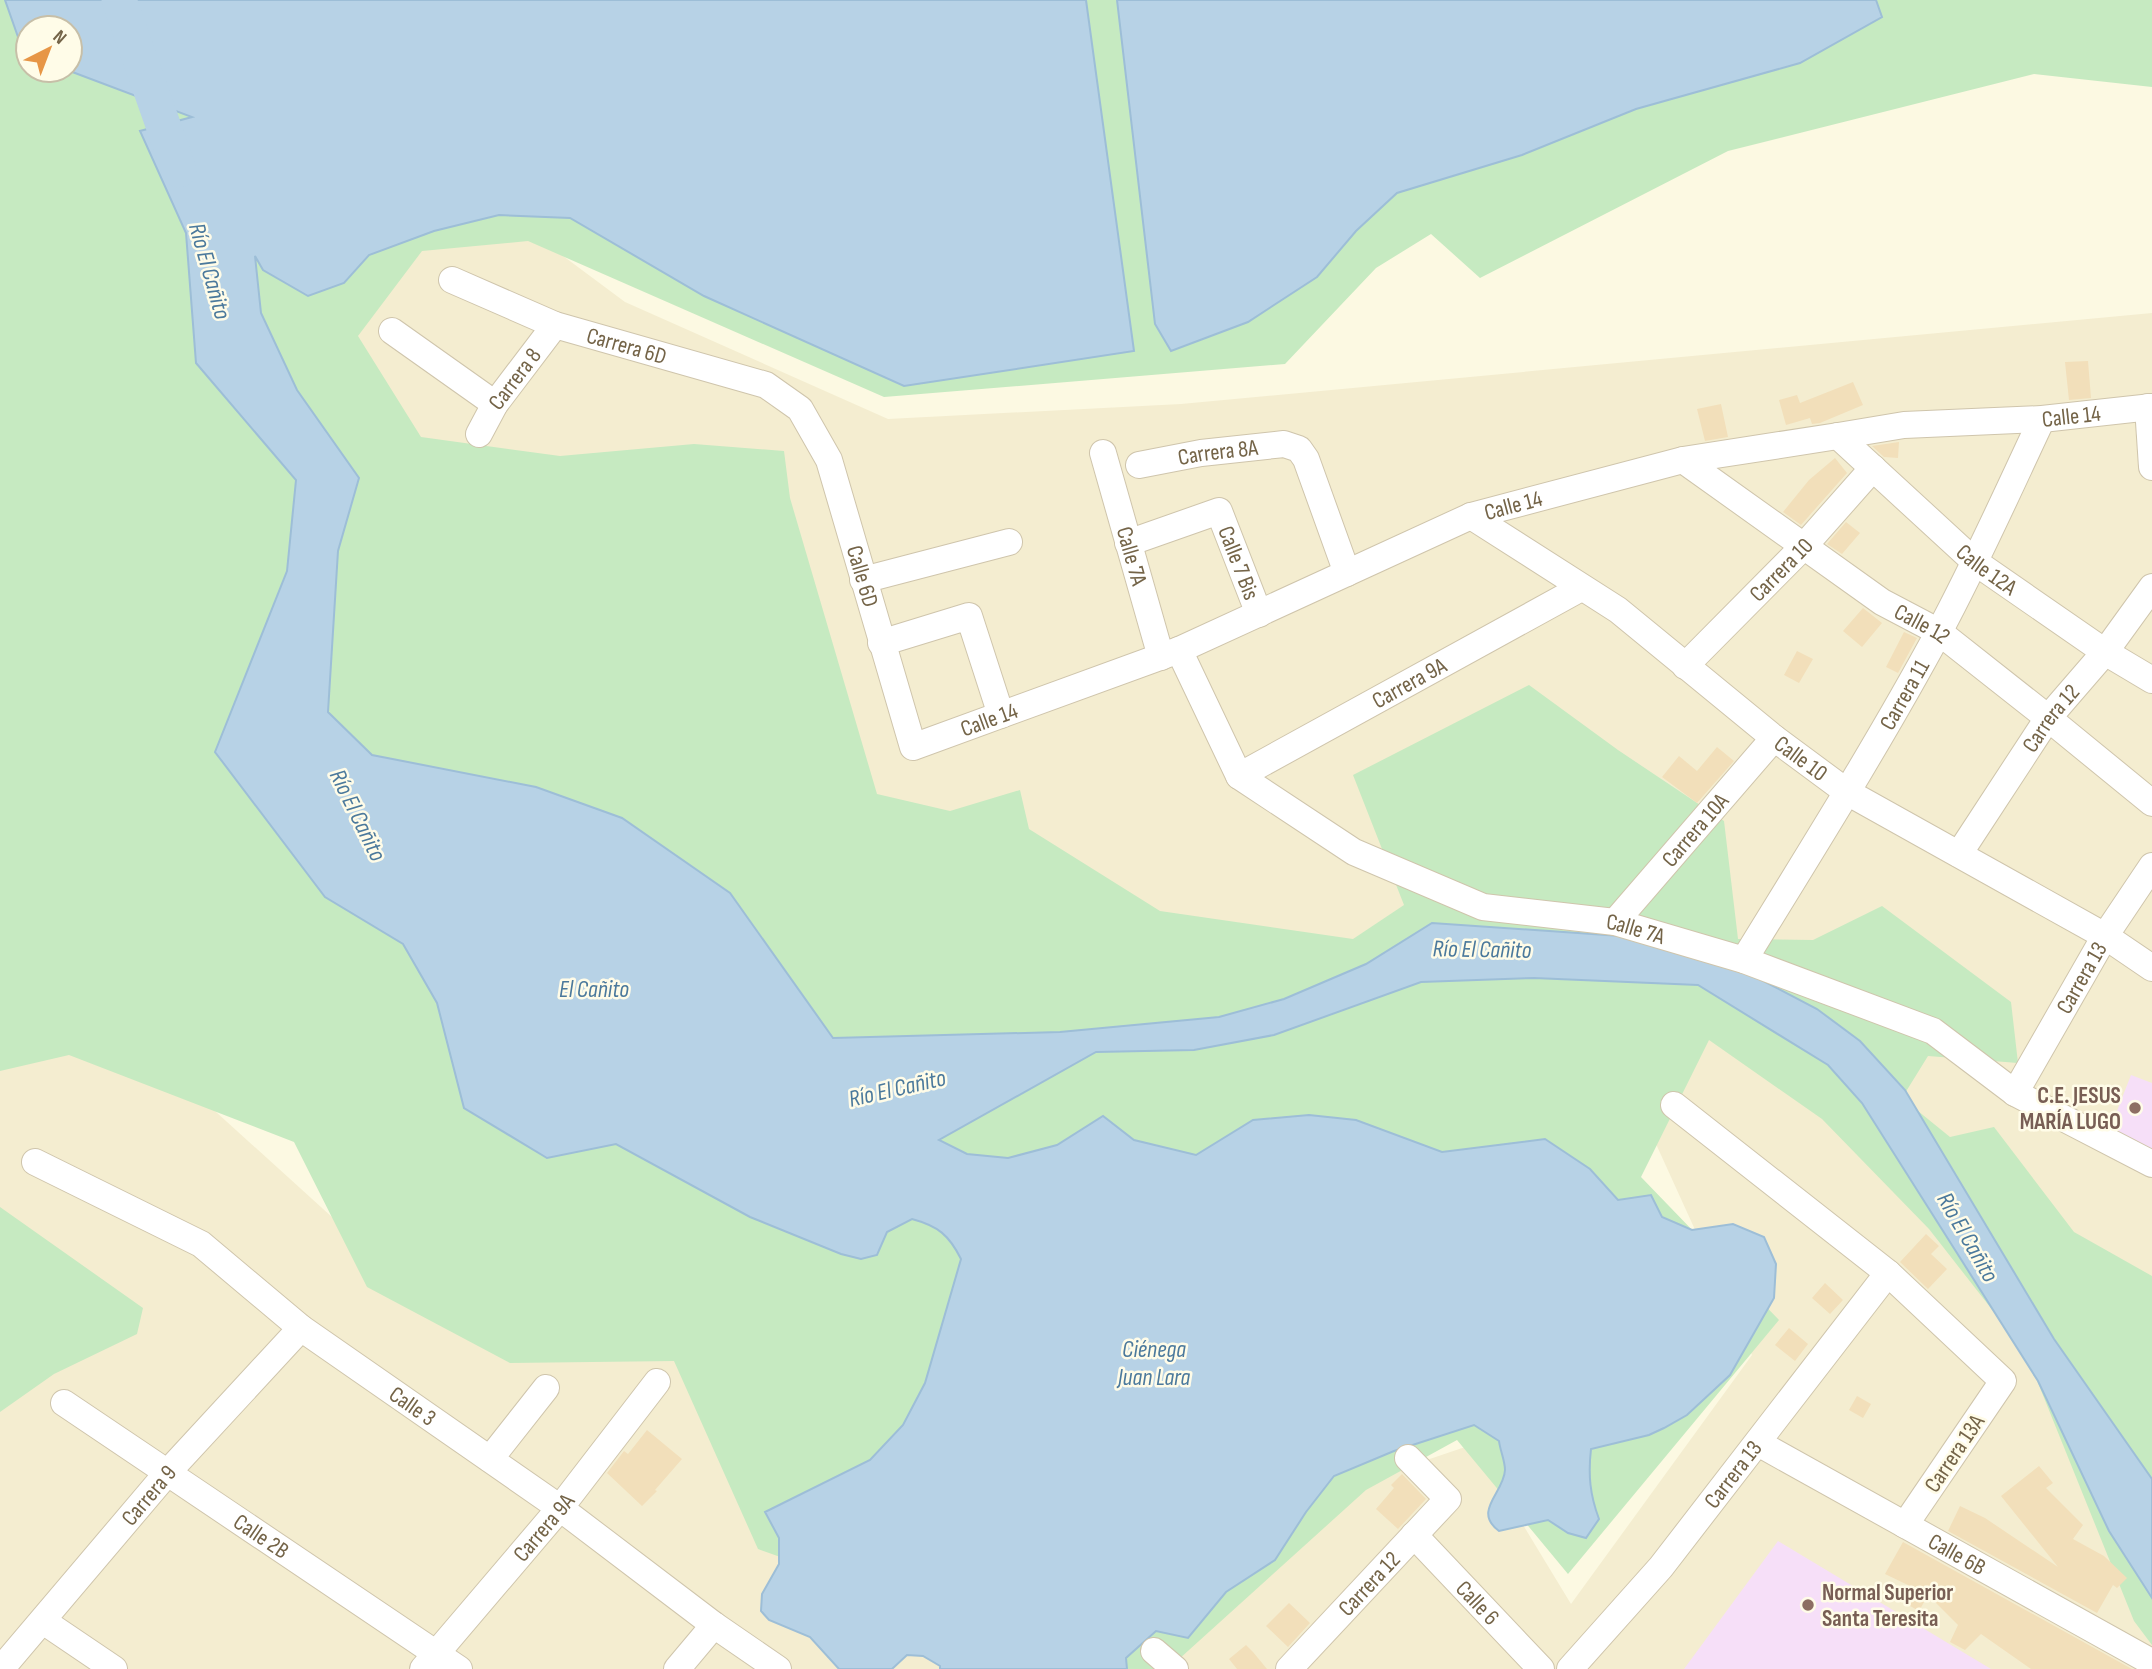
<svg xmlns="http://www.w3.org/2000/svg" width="2152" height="1669" font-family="'Sofia Sans Condensed',sans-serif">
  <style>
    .residential { fill: #f4edd0 }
    .education { fill: #f6dff8 }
    .green { fill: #c6eac1; fill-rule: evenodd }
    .water { fill: #b7d2e6; stroke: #9dbed7; stroke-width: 2 }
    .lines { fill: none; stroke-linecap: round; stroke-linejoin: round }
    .river { stroke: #b7d2e6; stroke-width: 35 }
    .building { fill: #f2dfba }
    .minor-casing { stroke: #cfc5ac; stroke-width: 28 }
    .minor { stroke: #fff; stroke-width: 26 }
    .education-dot { fill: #8d6e63; stroke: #fffce8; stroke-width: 2.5 }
    .labels { text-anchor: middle; stroke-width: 5; stroke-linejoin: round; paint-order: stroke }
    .street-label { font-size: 23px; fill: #746448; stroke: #fffce8 }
    .education-label { font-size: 23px; font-weight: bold; fill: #785e54; stroke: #fffce8; text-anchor: end }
    .water-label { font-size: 24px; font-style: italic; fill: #4b799c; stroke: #fffce8 }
  </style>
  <rect width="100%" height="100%" fill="#fcf9e2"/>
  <path class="residential" d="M469 186 625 302 888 419 1181 404 2152 313V1669H1119L1291 1506 1474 1444 1571 1604 1752 1355 1651 1133 848 871 418 508 319 325Z
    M0 916 462 1335 705 1334 1002 1669H0Z"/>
  <path class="education" d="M2131 1075 2152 1083V1153L2108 1134Z
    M1778 1541 1991 1669H1684Z"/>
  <path class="green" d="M0 0H2152V87L2034 74 1728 151 1480 278 1431 234 1376 268 1285 364 884 397 528 241 422 251 358 336 421 437 560 456 694 444 784 451 790 498 877 794 950 811 1020 790 1029 829 1160 911 1353 939 1404 905 1353 775 1529 685 1618 750 1724 821 1738 939 1813 940 1882 906 2011 1002 2018 1063 1928 1056 1902 1098 1950 1137 1994 1127 2074 1232 2152 1276V1645L2134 1621 2026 1353 1929 1229 1822 1119 1709 1040 1641 1177 1779 1320 1568 1574 1457 1440 1366 1490 1168 1669H1096L758 1549 674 1361 510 1363 367 1287 294 1142 69 1055 0 1071ZM28 28H70V70H28Z
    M0 1207 143 1308 137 1334 54 1374 0 1412Z"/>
  <path class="water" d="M5 0H1086L1134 351 904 386 704 296 570 218 499 215 434 231 369 255 344 283 308 296 263 270 255 256 261 313 297 390 359 478 338 551 328 712 372 755 536 787 622 818 730 893 833 1038 1060 1032 1219 1017 1284 999 1366 964 1432 923 1635 937 1752 975 1817 1009 1860 1041 1905 1090 2054 1339 2152 1479V1598L2109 1531 2038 1381 1862 1103 1828 1065 1698 985 1534 978 1421 982 1274 1035 1194 1050 1096 1052 939 1140 967 1154 1008 1158 1057 1145 1103 1116 1134 1140 1196 1155 1253 1120 1309 1115 1356 1120 1442 1152 1545 1139 1590 1169 1618 1200 1651 1195 1662 1217 1692 1230 1733 1224 1764 1237 1776 1264 1774 1298 1730 1375 1687 1415 1664 1428 1649 1435 1591 1449C1588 1475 1590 1495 1599 1519L1586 1538 1568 1533 1548 1520 1499 1531C1472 1511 1504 1493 1505 1470 1505 1461 1500 1450 1499 1441L1474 1425 1394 1451 1334 1476 1306 1512 1275 1560 1226 1592 1188 1638 1156 1631 1126 1658 1127 1669H940V1666L923 1656 907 1655 892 1669H839L810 1637 769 1620 761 1611 762 1594 779 1564V1538L765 1512 870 1460 903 1425 925 1383 961 1259C949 1235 938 1226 912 1219L887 1232 877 1255 861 1259 841 1254 750 1217 616 1144 547 1158 464 1108 437 1003 403 944 325 897 215 752 287 571 296 480 196 363 186 233 140 131 192 117 67 70H70V28H28V55L24 54Z
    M1117 0H1876L1882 17 1800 63 1636 109 1522 155 1397 193 1356 231 1317 277 1248 322 1171 351 1155 324Z"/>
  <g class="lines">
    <path class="river" d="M119 0 179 170"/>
  </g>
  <path class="building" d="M2088 361 2091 398 2069 400 2065 362Z
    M1853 382 1863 405 1820 423 1812 424 1810 418 1786 425 1779 400 1797 395 1800 403Z
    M1721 404 1728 437 1705 441 1697 409Z
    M1899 442 1898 458 1884 457 1872 446Z
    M1835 458 1847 473 1801 525 1783 512 1809 480Z
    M1846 522 1860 533 1842 554 1827 544Z
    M1863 608 1882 623 1862 647 1843 631Z
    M1904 632 1917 638 1898 673 1886 667Z
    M1797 651 1813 659 1799 683 1784 675Z
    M1717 747 1734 761 1697 803 1662 777 1679 756 1697 771Z
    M1926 1234 1939 1246 1931 1254 1947 1269 1928 1289 1900 1262Z
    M1825 1283 1843 1300 1830 1314 1812 1298Z
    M1789 1328 1808 1344 1795 1361 1775 1345Z
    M1857 1396 1871 1404 1863 1418 1849 1410Z
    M647 1430 682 1459 655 1490 657 1491 642 1506 607 1473 624 1451 628 1454Z
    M2039 1466 2053 1483 2046 1488 2083 1525 2073 1539 2104 1556 2127 1578 2117 1588 2113 1585 2097 1613 1948 1531 1960 1506 1985 1518 2058 1567 2001 1496Z
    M1402 1474 1426 1499 1398 1529 1376 1509 1394 1488 1391 1485Z
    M1903 1542 2132 1669H2031L1981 1634 1965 1650 1950 1642 1958 1625 1928 1595 1919 1611 1903 1602 1912 1587 1885 1574Z
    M1289 1603 1310 1623 1288 1647 1266 1626Z
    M1246 1645 1253 1652 1267 1669H1237L1229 1659Z"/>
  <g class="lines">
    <g class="minor-casing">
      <g id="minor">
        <path id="s1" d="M452 280 555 325 766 385 800 409 829 460 913 747 1179 650 1471 516 1683 460 1838 436 1904 425 2042 419 2152 407"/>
        <path d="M392 331 495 404"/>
        <path d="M2148 407 2152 467"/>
        <path id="s2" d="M479 434 495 404 555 325"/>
        <path id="s3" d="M1838 436 1975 562 2105 652 2152 680"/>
        <path id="s4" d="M1103 453 1161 657"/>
        <path id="s5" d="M1683 460 1882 602 1939 632 2048 718 2152 803"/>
        <path id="s6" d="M1139 465 1201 453 1284 444 1299 449 1306 459 1347 573"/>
        <path id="s7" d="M1471 516 1618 610 1774 738 1847 792 2105 936 2152 968"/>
        <path id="s8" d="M1128 543 1219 511 1259 614"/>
        <path d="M863 580 1009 542"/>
        <path d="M881 643 969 616 1001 715"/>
        <path id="s9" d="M1179 650 1239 776 1354 852 1483 907 1615 922 1744 960 1933 1031 2015 1093 2152 1164"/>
        <path id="s10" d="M1685 666 1804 546 1873 468"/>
        <path id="s11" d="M1239 776 1581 588"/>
        <path id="s12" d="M1959 854 2048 718 2105 652 2152 587"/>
        <path id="s13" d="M1615 922 1774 738"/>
        <path id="s14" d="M1744 960C1811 851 1879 743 1940 630 1977 561 2009 489 2042 419"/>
        <path id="s15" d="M2015 1093 2105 936 2152 866"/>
        <path d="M1674 1105 1888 1273 2003 1381 1905 1525"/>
        <path id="s16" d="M35 1162 201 1244 301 1328 560 1508 714 1625 778 1669"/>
        <path id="s17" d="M64 1403 459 1669"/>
        <path id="s18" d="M1758 1443 2146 1659 2152 1669"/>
        <path d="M490 1459 546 1388"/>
        <path id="s19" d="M1414 1535 1541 1669"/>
        <path d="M43 1621 114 1669"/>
        <path d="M1154 1651 1175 1669"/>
        <path id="s20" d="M1 1669 168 1472 301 1328"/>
        <path id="s21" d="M423 1669 560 1508 657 1382"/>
        <path d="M677 1669 714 1625"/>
        <path id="s22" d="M1289 1669 1448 1499 1408 1458"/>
        <path id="s23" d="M1570 1669 1661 1567 1888 1273"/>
      </g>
    </g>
    <use href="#minor" class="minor"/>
  </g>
  <g class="education-dot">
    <circle cx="2135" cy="1108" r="7"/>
    <circle cx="1808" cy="1605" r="7"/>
  </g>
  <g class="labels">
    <g class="street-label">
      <text dy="8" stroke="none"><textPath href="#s1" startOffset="187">Carrera 6D</textPath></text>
      <text dy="8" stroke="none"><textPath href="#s2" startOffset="66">Carrera 8</textPath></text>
      <text dy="8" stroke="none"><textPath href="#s1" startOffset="1946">Calle 14</textPath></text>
      <text dy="8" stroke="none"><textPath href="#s6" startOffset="80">Carrera 8A</textPath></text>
      <text dy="8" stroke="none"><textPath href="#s1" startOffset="1379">Calle 14</textPath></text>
      <text dy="8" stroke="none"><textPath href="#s4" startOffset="107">Calle 7A</textPath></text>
      <text dy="8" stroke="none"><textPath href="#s8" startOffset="152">Calle 7 Bis</textPath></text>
      <text dy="8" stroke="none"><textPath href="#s3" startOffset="200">Calle 12A</textPath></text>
      <text dy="8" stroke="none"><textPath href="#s10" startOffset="136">Carrera 10</textPath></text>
      <text dy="8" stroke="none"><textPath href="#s1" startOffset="553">Calle 6D</textPath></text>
      <text dy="8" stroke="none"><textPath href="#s5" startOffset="290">Calle 12</textPath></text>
      <text dy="8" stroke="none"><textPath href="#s11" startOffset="194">Carrera 9A</textPath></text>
      <text dy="8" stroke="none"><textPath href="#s14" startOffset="310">Carrera 11</textPath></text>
      <text dy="8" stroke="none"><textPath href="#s12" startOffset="164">Carrera 12</textPath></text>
      <text dy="8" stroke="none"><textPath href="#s1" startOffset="812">Calle 14</textPath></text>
      <text dy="8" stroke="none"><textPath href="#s7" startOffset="410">Calle 10</textPath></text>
      <text dy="8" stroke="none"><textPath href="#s13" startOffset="122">Carrera 10A</textPath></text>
      <text dy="8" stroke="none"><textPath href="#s9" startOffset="572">Calle 7A</textPath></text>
      <text dy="8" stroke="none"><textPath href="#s15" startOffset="133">Carrera 13</textPath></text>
      <text dy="8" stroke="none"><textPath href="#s16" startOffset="452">Calle 3</textPath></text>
      <text transform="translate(1954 1453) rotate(-56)" y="8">Carrera 13A</text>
      <text dy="8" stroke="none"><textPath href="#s23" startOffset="254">Carrera 13</textPath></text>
      <text dy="8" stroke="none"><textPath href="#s20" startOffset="228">Carrera 9</textPath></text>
      <text dy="8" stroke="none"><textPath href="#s21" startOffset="186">Carrera 9A</textPath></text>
      <text dy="8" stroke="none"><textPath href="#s17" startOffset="238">Calle 2B</textPath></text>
      <text dy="8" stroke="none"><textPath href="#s18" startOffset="228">Calle 6B</textPath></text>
      <text dy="8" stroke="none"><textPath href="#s22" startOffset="117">Carrera 12</textPath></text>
      <text dy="8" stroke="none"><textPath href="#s19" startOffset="93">Calle 6</textPath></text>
    </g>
    <g class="education-label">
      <text x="2121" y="1103">C.E. JESUS<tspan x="2121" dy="26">MARÍA LUGO</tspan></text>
      <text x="1822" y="1600" text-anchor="start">Normal Superior<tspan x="1822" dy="26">Santa Teresita</tspan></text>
    </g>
    <g class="water-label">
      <text transform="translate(210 271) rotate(74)" y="8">Río El Cañito</text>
      <text transform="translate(358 815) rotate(64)" y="8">Río El Cañito</text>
      <text transform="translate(1482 949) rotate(1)" y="8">Río El Cañito</text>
      <text x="594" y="997">El Cañito</text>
      <text transform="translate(897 1088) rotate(-13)" y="8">Río El Cañito</text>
      <text transform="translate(1968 1237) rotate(60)" y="8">Río El Cañito</text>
      <text x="1154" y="1357">Ciénega<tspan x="1154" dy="28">Juan Lara</tspan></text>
    </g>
  </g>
  <g transform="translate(49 49) rotate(42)"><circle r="33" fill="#fffce8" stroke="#c7bfa8" stroke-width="2"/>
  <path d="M0-5L12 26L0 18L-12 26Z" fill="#e79646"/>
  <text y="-10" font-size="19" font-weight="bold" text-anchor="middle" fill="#746448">N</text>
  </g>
</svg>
